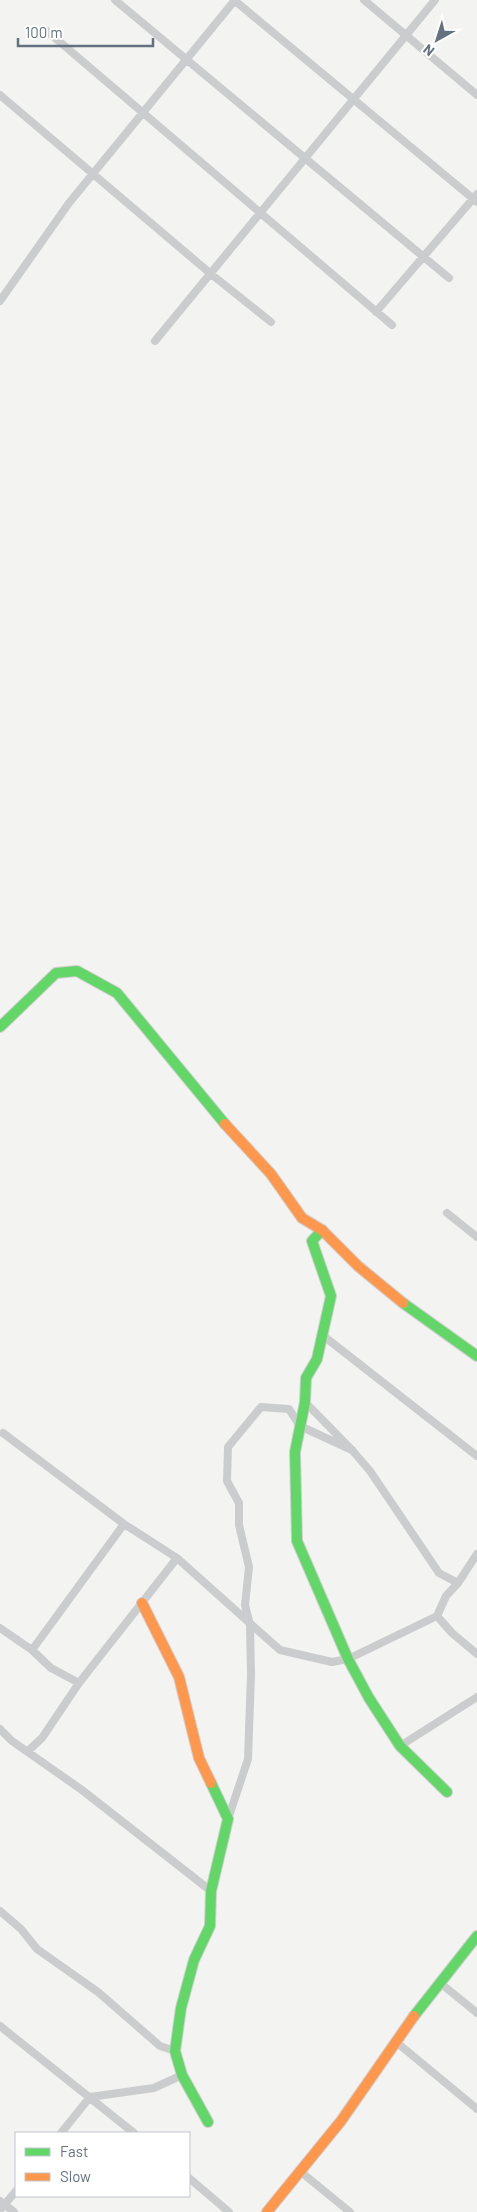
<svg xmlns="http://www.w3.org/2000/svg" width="477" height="2212" font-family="Barlow,sans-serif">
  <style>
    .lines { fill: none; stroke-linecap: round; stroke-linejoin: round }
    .fast-casing { stroke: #cfcfd0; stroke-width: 12 }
    .slow-casing { stroke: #cfcfd0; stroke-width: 12 }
    .street { stroke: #cbcccd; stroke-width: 8 }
    .fast { stroke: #63d668; stroke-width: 10 }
    .slow { stroke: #ff974d; stroke-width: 10 }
  </style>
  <rect width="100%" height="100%" fill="#f3f3f2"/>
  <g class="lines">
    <g class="fast-casing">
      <path id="fast" d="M0 1027 56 973 77 971 117 993 225 1124
        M322 1230 312 1241 331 1296 317 1359 306 1378 305 1402 295 1452 297 1541 348 1659 369 1698 400 1746 447 1792
        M403 1303 477 1356
        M414 2016 477 1936
        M208 2122 182 2075 175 2051 181 2008 194 1960 210 1926 211 1891 228 1819 211 1783"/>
    </g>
    <g class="slow-casing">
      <path id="slow" d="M225 1124 271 1174 302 1218 322 1230 358 1266 403 1303
        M142 1603 179 1677 199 1758 211 1783
        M267 2212 341 2121 414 2016"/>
    </g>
    <path class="street" d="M115 0 449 278
      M234 0 477 202
      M364 0 477 95
      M47 31 392 325
      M0 95 211 274 271 322
      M0 301 69 203 235 0
      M376 312 477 194
      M155 341 435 0
      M447 1213 477 1237
      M321 1334 477 1456
      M305 1402 352 1450 370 1471 439 1573 458 1583
      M3 1433 124 1524 177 1558 280 1650 332 1662 348 1659 437 1616
      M477 1554 458 1583 446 1596 437 1616 452 1633 477 1654
      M0 1628 32 1650 51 1668 79 1683
      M32 1650 124 1524
      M0 1729 12 1741 82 1790 211 1891
      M400 1746 477 1697
      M28 1751 42 1738 79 1683 177 1558
      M228 1819 248 1759 251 1675 250 1625 245 1605 249 1567 239 1525V1503L227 1481 228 1447 261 1407 289 1409 300 1426 352 1450
      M0 1911 21 1929 37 1949 98 1992 160 2046 175 2051
      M439 1982 477 2013
      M0 2026 134 2133
      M395 2041 477 2109
      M61 2133 90 2097 154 2088 182 2075
      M301 2172 350 2212
      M189 2178 229 2212
      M0 2201 14 2212
      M0 2210 16 2191"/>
    <use href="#fast" class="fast"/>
    <use href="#slow" class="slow"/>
  </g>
  <rect x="15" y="2132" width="175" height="65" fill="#ffffff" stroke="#c1c6cd"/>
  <rect x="25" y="2148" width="25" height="8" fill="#63d668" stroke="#c1c6cd"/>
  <text x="60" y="2157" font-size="15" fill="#647181">Fast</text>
  <rect x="25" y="2173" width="25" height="8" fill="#ff974d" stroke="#c1c6cd"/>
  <text x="60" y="2182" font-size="15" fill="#647181">Slow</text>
  <g transform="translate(437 40) rotate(219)" stroke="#ffffff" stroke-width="4" paint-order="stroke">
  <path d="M0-4L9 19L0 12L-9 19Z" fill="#647181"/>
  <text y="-8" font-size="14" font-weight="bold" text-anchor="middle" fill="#647181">N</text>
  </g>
  <path d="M18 38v8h135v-8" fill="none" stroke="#647181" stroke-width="2.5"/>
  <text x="25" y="38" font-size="15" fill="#647181" stroke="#ffffff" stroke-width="4" paint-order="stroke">100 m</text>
</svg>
